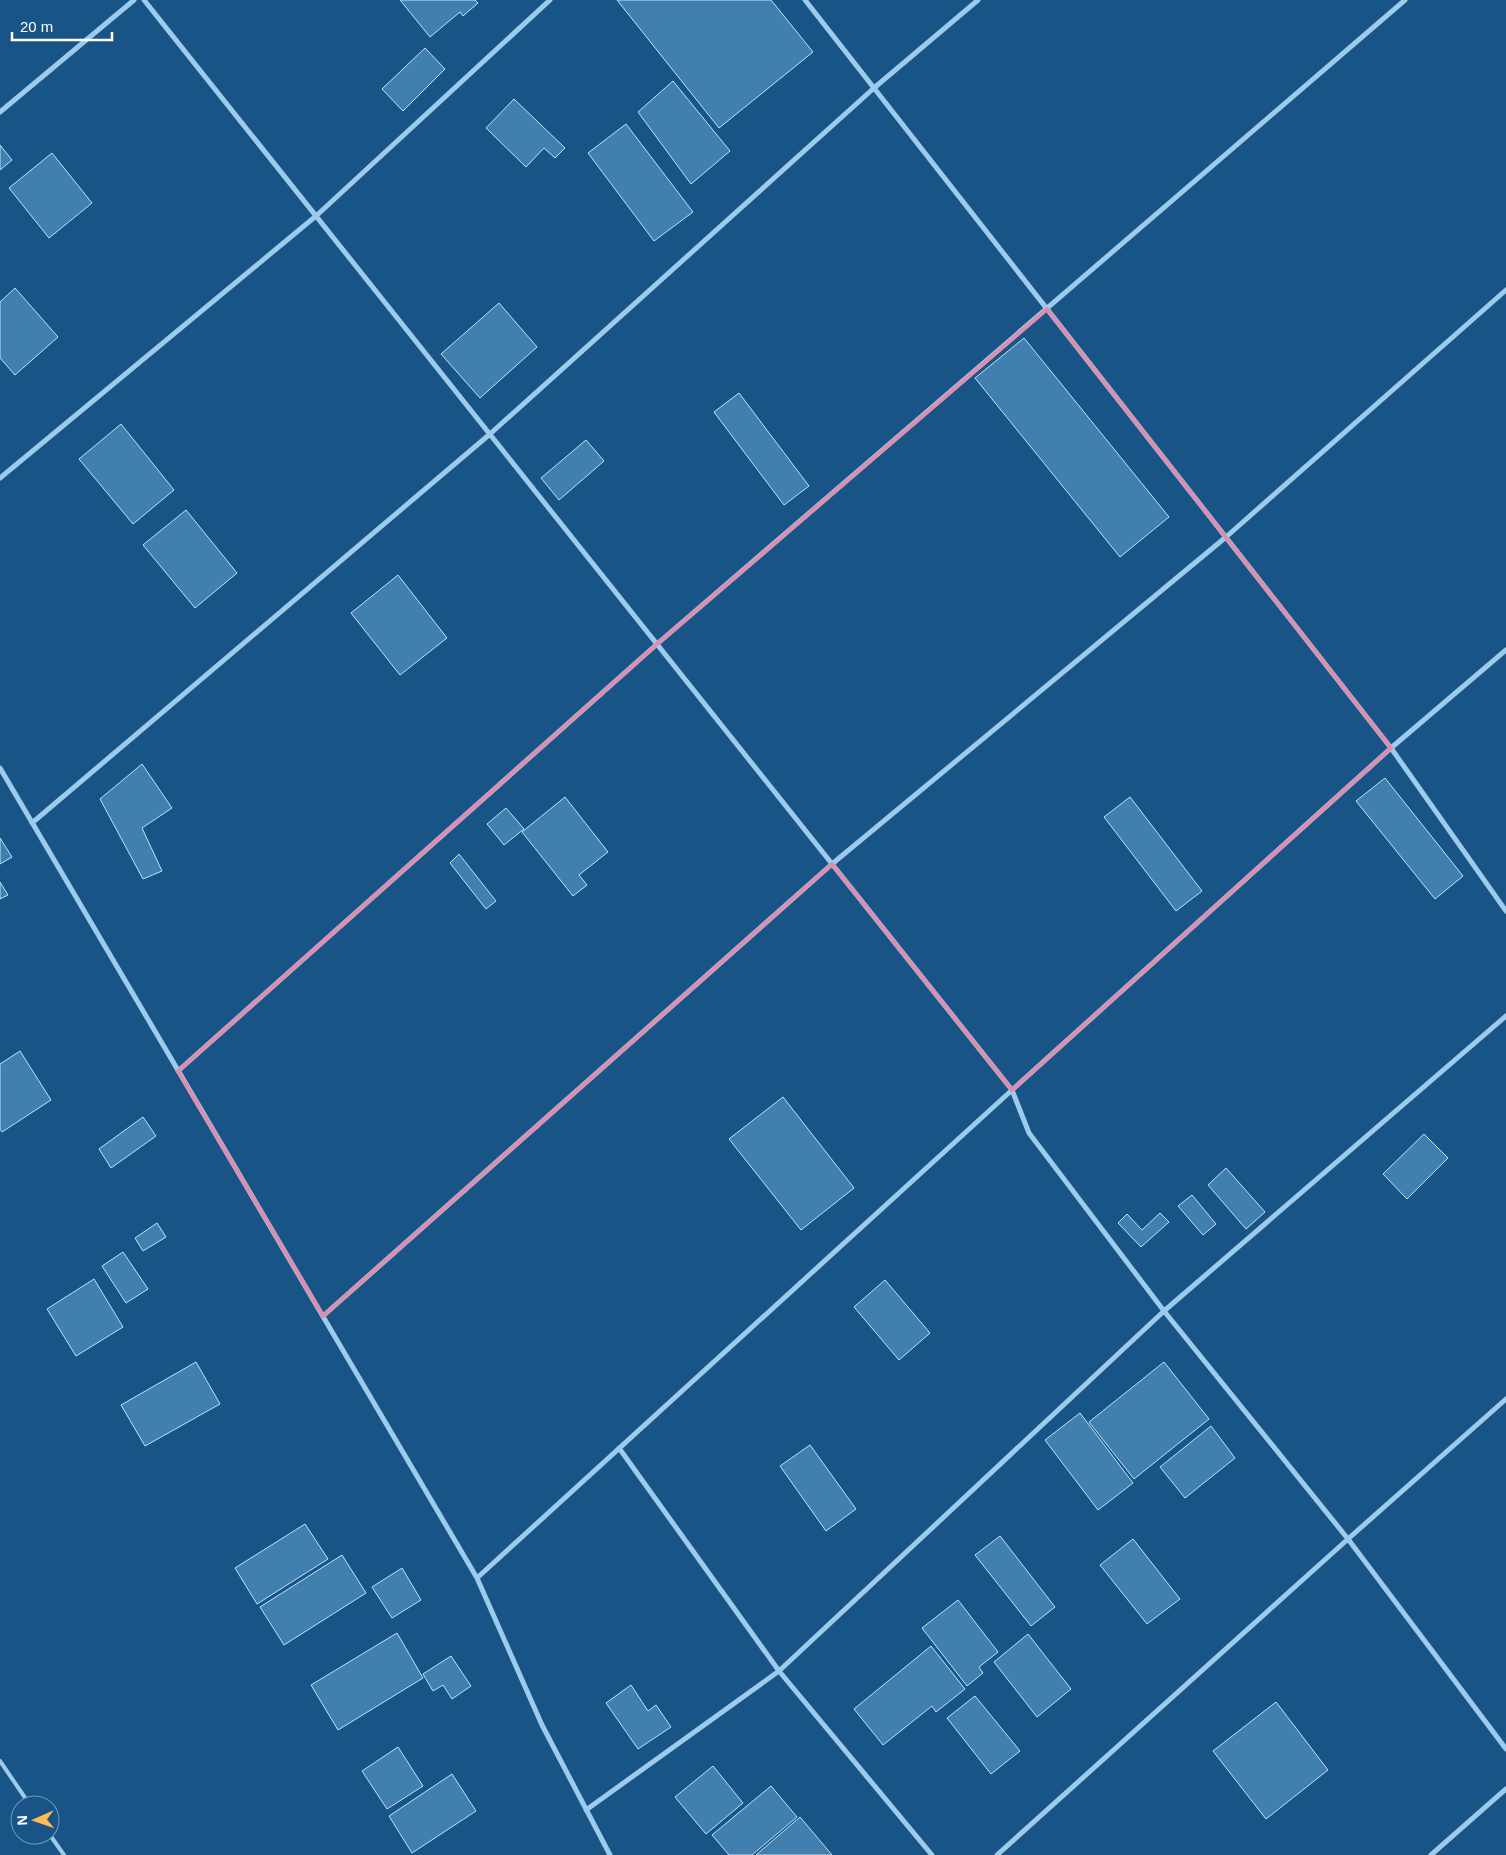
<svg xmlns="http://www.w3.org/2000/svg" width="1506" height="1855" font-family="Arial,sans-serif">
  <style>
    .building { fill: #407fae; stroke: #c2e2f9 }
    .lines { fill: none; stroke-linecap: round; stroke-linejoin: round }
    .lane { stroke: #9dcbed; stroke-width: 4 }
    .street { stroke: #9dcbed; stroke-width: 5 }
    .marked { fill: none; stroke: #e08cad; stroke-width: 4; stroke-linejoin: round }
  </style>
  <rect width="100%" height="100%" fill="#185485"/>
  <path class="building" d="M400 0H475L478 3 463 16 460 12 430 37Z
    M617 0H771L813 52 719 128Z
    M425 48 445 69 403 111 382 89Z
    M673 81 730 151 691 184 638 112Z
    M514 99 565 148 555 158 544 148 526 167 486 128Z
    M626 124 693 212 654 241 588 153Z
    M0 145 12 160 0 170Z
    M52 153 92 203 49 238 9 188Z
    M15 288 58 337 15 375 0 358V302Z
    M499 303 537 347 480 398 441 354Z
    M1024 338 1169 517 1120 557 975 378Z
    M739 393 809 486 784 505 714 412Z
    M121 424 174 490 133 524 79 459Z
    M586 440 604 461 559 500 541 478Z
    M186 510 237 573 195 608 143 545Z
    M398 575 447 638 400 675 351 613Z
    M142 764 172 808 142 828 162 871 143 879 100 799Z
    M1385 778 1463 876 1435 899 1356 801Z
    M565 797 608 852 579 875 587 885 573 896 522 832Z
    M1130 797 1202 891 1176 911 1104 817Z
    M506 808 524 829 504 845 487 824Z
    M0 838 12 857 0 864Z
    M459 854 496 901 486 909 450 863Z
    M0 882 8 895 0 899Z
    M20 1051 51 1100 2 1132 0 1129V1064Z
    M783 1097 854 1188 801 1230 729 1139Z
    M143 1117 156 1136 111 1168 99 1149Z
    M1424 1134 1448 1158 1407 1199 1383 1174Z
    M1226 1168 1265 1212 1246 1229 1208 1185Z
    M1192 1195 1216 1224 1203 1235 1178 1206Z
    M1160 1213 1169 1222 1141 1247 1118 1223 1127 1214 1142 1230Z
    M157 1223 166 1237 143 1251 135 1238Z
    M123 1252 148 1289 126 1303 102 1266Z
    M94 1279 123 1327 76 1356 47 1309Z
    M885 1280 930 1333 899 1360 854 1307Z
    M196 1362 220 1404 145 1446 121 1405Z
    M1164 1362 1209 1419 1134 1479 1089 1422Z
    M1080 1413 1133 1483 1098 1510 1045 1440Z
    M1211 1426 1235 1458 1185 1498 1160 1467Z
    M810 1445 856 1509 826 1531 780 1466Z
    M305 1524 328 1559 257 1604 235 1568Z
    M1000 1536 1055 1607 1031 1626 975 1555Z
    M1133 1539 1180 1599 1147 1624 1100 1565Z
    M342 1555 366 1593 284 1645 260 1607Z
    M402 1568 421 1600 392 1618 372 1587Z
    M958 1600 998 1652 979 1667 983 1673 967 1686 922 1628Z
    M397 1633 423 1678 338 1730 311 1685Z
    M1028 1634 1071 1689 1037 1717 994 1662Z
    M931 1646 965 1689 936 1712 932 1706 883 1745 854 1709Z
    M451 1656 471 1686 452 1699 443 1685 433 1691 423 1674Z
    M631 1685 648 1711 656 1705 671 1727 638 1749 606 1703Z
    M975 1696 1020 1751 991 1774 947 1718Z
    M1276 1702 1328 1770 1266 1819 1213 1751Z
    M398 1747 423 1786 387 1809 362 1771Z
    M713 1766 743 1803 706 1834 675 1797Z
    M452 1774 476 1811 412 1853 389 1816Z
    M771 1786 797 1817 752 1855H729L712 1835Z
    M800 1817 832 1855H756Z"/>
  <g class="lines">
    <path class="lane" d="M0 1761 30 1805
      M50 1835 64 1855"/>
    <path class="street" d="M144 0 1012 1090 1029 1133 1164 1311 1348 1539 1506 1749
      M805 0 1391 748 1506 911
      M0 112 134 0
      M0 478 316 216 550 0
      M0 768 477 1578 542 1725 610 1855
      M32 823 490 434 874 88 978 0
      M178 1071 657 644 1405 0
      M323 1316 832 864 1226 537 1506 290
      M619 1448 779 1671 932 1855
      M477 1578 1012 1090 1391 748 1506 650
      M586 1810 779 1671 1164 1311 1506 1016
      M997 1855 1348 1539 1506 1399
      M1431 1855 1506 1789"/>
  </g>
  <path class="marked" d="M1047 309 1391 748 1012 1090 832 864 323 1316 178 1071 657 644Z"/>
  <g transform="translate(35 1820) rotate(268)"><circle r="24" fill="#185485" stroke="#7498b6"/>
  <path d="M0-4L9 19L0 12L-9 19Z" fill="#ffbb58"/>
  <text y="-8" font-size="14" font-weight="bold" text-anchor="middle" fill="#ffffff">N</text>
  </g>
  <path d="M12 32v8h100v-8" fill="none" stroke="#ffffff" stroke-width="2.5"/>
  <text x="20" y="32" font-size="15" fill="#ffffff" stroke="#185485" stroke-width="4" paint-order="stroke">20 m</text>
</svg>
